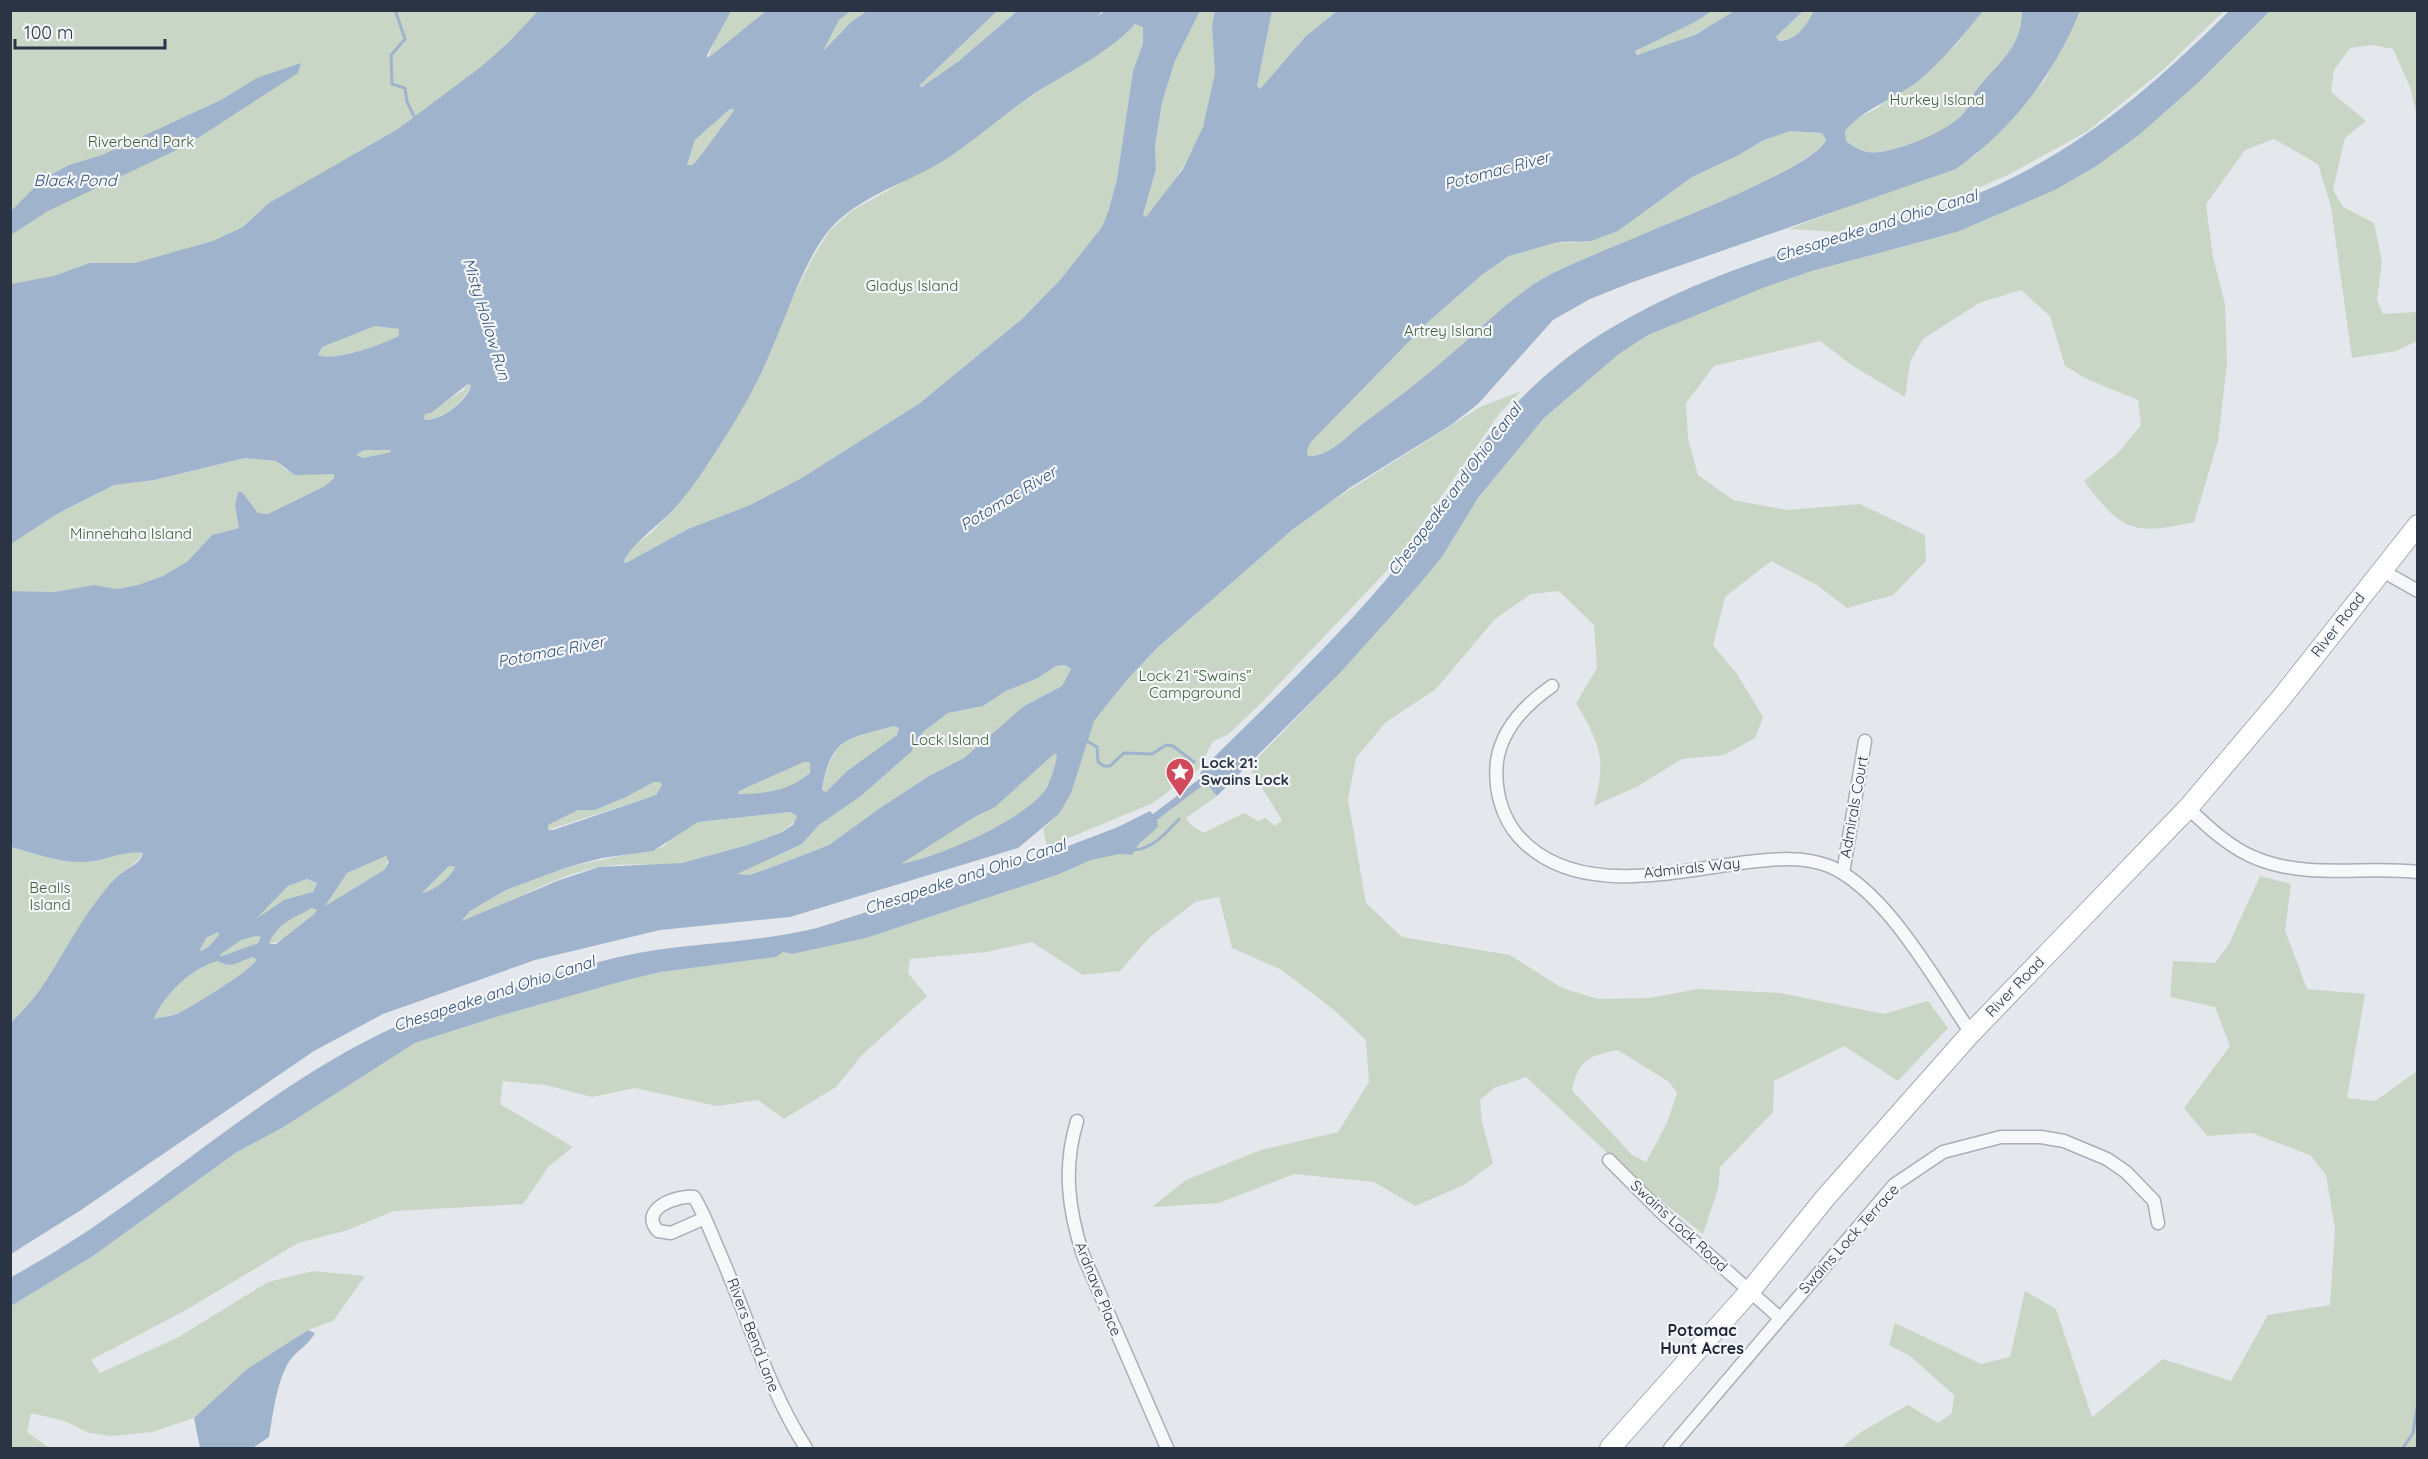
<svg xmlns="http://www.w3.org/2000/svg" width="2428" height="1459" font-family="Quicksand,sans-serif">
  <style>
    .green { fill: #c9d6c5; fill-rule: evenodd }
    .water { fill: #9fb4cc; fill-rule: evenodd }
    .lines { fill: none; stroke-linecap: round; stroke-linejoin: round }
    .stream { stroke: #9fb4cc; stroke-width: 3 }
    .minor-casing { stroke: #a9aeb7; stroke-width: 15 }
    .primary-casing { stroke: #a3abb8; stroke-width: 22 }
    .minor { stroke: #f7f8fa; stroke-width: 12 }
    .primary { stroke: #fff; stroke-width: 20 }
    .labels { text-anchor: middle; stroke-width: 4.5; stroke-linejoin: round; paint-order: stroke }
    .park-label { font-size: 15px; fill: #3f6138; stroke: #f4f6f9 }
    .street-label { font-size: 15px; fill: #2b3445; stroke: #f4f6f9 }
    .poi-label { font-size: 15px; font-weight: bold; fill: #2b3445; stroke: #f4f6f9; text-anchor: start }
    .water-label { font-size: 16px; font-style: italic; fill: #34527a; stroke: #f4f6f9 }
    .neighbourhood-label { font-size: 16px; font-weight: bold; fill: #1d2536; stroke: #f4f6f9 }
  </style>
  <rect width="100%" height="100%" fill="#e4e7ec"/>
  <path class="green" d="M10 11H547L456 89 238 242 11 308Z
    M731 11H766L708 58 719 28Z
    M851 11H867L851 22 822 51 839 20Z
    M997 11H1017C998 25 938 86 918 87Z
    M1200 11H1215C1211 32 1217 53 1215 75 1211 119 1192 157 1166 192 1161 201 1155 212 1146 217L1143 215 1156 169 1155 146 1162 104 1175 61Z
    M1272 11H1337L1306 36 1260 89 1257 86Z
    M1712 11H1734C1711 25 1662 58 1634 53L1640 48 1695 22Z
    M1803 11H1814C1805 26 1798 40 1778 41L1776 37Z
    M1983 11H2022C2022 50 1996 63 1975 92 1971 99 1969 107 1964 113 1949 131 1890 156 1867 152 1859 150 1852 146 1846 141L1845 131 1854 120 1876 109 1955 46Z
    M2080 11H2224L2164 69 2088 131 2008 175 1953 199 1838 232 1789 229 1881 194 1956 169 1977 154 2045 80Z
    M2270 11H2417V116L2410 87 2393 49 2373 45 2350 48 2334 70 2331 92 2366 121 2345 138 2333 190 2343 207 2374 223 2382 262 2377 300 2383 314 2417 312V341L2396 351 2352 358 2331 207 2318 164 2274 139 2245 150 2206 204 2213 257 2225 304 2227 364 2218 441 2194 522C2132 536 2122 531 2084 481L2118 453 2141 425 2138 400 2087 379 2065 366 2050 316 2021 290 1979 303 1923 339 1910 362 1905 397 1853 366 1820 341 1714 366 1686 403 1688 439 1698 475 1733 500 1787 510 1860 504 1925 535 1926 561 1893 595 1847 608 1817 585 1771 561 1725 597 1713 645 1737 674 1763 717 1755 738 1724 755 1682 759 1638 786 1594 806C1607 757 1600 745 1576 703L1597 668 1594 625 1559 591 1531 594 1495 619 1436 689 1386 722 1356 758 1348 799 1366 903 1402 937 1510 955 1562 988 1598 999 1649 998 1698 989 1780 993 1884 1014 1928 1001 1948 1028 1898 1081 1844 1046 1774 1081 1773 1112 1720 1167 1718 1189 1703 1234 1644 1187 1526 1077 1494 1088 1480 1100 1482 1122 1493 1163 1464 1185 1415 1206 1374 1182 1294 1174 1219 1203 1152 1207 1186 1180 1261 1150 1338 1132 1369 1082 1366 1040 1334 1010 1282 970 1232 948 1219 897 1195 902 1149 938 1120 971 1083 975 1032 942 986 952 910 959 908 973 927 996 862 1055 836 1087 784 1119 758 1100 717 1106 635 1088 592 1097 546 1085 503 1081 500 1104 573 1147 549 1166 523 1204 394 1211 348 1230 298 1243 186 1310 91 1360 100 1373 177 1338 268 1282 313 1271 365 1276 333 1321 308 1330 247 1369 194 1418 152 1432 112 1436 89 1433 65 1421 31 1413 27 1432 49 1448H11V1306L93 1256 237 1152 282 1128 415 1043 496 1017 627 980 661 972 776 957 783 952 792 954 866 938 1057 875 1091 860 1120 854 1132 855 1139 844 1149 835 1157 820 1207 782 1217 796 1186 818 1191 825 1203 833 1244 813 1258 821 1265 818 1275 826 1282 820 1249 767 1340 673 1442 557 1478 498 1544 418 1619 354 1648 335 1763 288 1812 271 1957 232 2055 190 2095 167 2200 81ZM1618 1050 1669 1082 1677 1093 1667 1123 1646 1162 1632 1155 1572 1090C1579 1059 1588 1056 1618 1050Z
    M1136 24 1143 27V43L1133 71 1117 179 1109 209 1102 227 1060 280 1022 319 920 403 800 479 750 505 688 529 626 563 624 562 630 549 651 533 675 508 710 461 812 259 830 230 853 210 956 152 997 120Z
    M730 109H734L733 112 698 159 691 165H687L695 140Z
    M1790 131 1822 133 1826 139C1811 175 1589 251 1542 279 1506 301 1476 333 1444 360 1419 382 1392 402 1365 422 1348 435 1331 456 1308 456L1307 450 1311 442 1428 322 1483 274 1509 256 1558 242 1572 243 1618 231 1692 177 1739 155 1762 141Z
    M375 326 399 329V337C382 344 336 362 318 355L322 347Z
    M468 384H471C470 398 438 424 424 419L425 414 464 390Z
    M1521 391 1499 414 1396 561 1262 702 1229 734 1213 741 1199 769 1153 803 1047 847 1043 829 1059 814 1094 721 1126 681 1157 648 1292 530 1321 508 1480 407Z
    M364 450H390L391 452 363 458 356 455Z
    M245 458 276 461 286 470 334 474V478L325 486 269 514 258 513 242 492H238L235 505 239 528 212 535 188 561 163 576 138 585 117 589 94 585 54 592 11 591V544L57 514 114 485 154 480Z
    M1065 665 1071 669 1062 686 1024 706 964 758 929 776 880 808 829 845 767 869 749 875 736 874 802 844 819 825 861 796 911 752 923 732 948 713 983 706 1006 691 1038 678 1056 666Z
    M894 726 899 728 897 735 847 771 826 792 822 790C834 735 846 740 894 726Z
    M1055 753 1058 755C1055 766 1052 777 1047 786 1025 825 940 855 898 865L973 818 983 814Z
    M804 762H810L812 767C803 794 761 793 738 795L739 791Z
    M654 782H660L662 785 656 795 548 830V825L578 810H595L626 797Z
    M790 812 797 816C795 836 702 860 681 863 654 867 626 862 599 867 551 876 507 906 462 922L470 911 506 890 568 867 663 847 675 834 698 822Z
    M11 847C34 853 59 863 84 862 104 862 122 851 143 852 142 860 110 883 102 894 69 936 51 987 11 1022Z
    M386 856 389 858 384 870 325 906 347 873Z
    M449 866 455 867C449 879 435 891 422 893Z
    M2260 876 2291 884 2285 930 2307 989 2365 994 2347 1098 2375 1101 2417 1071V1448H1841L1861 1432 1908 1405 1938 1423 1952 1413 1954 1395 1910 1356 1889 1345 1895 1323 1981 1364 2010 1357 2025 1291 2056 1309 2092 1417 2163 1359 2231 1381 2268 1315 2330 1305 2335 1229 2326 1175 2310 1155 2252 1133 2207 1136 2184 1108 2230 1046 2215 1007 2170 997 2173 961 2215 963 2229 944Z
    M307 879 317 883 313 892 255 920 288 886Z
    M317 907C315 919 281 943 269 944 276 925 296 911 317 907Z
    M218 932 219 935 208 947 199 952 206 938Z
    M256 936 261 937 258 943 220 958V954L241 940Z
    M253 957 256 960C252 970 194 1005 181 1012 173 1016 162 1016 153 1020 162 996 194 966 218 961 233 970 238 961 253 957Z"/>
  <path class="water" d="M538 11H731L707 55 708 58 766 11H851L839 20 823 51 851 22 867 11H997L919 86 922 87 959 61 1017 11H1102L1098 16 1105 11H1200L1175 61 1162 103 1155 146 1156 169 1143 215 1146 217 1183 169 1203 127 1215 73 1212 25 1215 11H1272L1257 86 1260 89 1306 36 1337 11H1712L1695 22 1635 51 1637 55 1695 35 1734 11H1803L1776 37 1779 41C1798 40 1805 26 1814 11H1983C1963 36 1942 61 1917 82 1894 99 1863 109 1845 131L1846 141C1852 146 1859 150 1867 152 1890 156 1949 131 1964 113 1969 107 1971 99 1975 92 1996 63 2022 50 2022 11H2080C2054 74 2013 129 1956 169L1630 283 1590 299 1553 320 1478 404 1451 425 1351 487 1292 530 1157 648 1126 681 1094 721 1071 793 1059 814 1018 848 790 917 660 930 535 960 383 1014 314 1051 81 1210 11 1254V1022C50 988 67 938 99 898 104 891 110 883 117 877 125 869 140 865 143 853 123 850 104 862 84 862 59 863 34 853 11 847V591L54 592 94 585 117 589 138 585 163 576 188 561 212 535 239 528 235 505 238 492H242L258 513 268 514 325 486 334 478V474L295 475 276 461 245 458 154 480 114 485 57 514 11 544V284L54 276 90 263H135L213 241 243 227 269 203 398 129 482 66 509 42ZM1135 24 1143 27V43L1133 71 1117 179 1109 209 1102 227 1060 280 1022 319 920 403 800 479 750 505 688 529 626 563 624 562C628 547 660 524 673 510 687 495 700 476 711 459 732 427 752 395 767 360 785 321 803 261 830 229 857 199 897 186 931 168 967 148 997 119 1031 96 1065 73 1107 55 1135 24ZM730 109H734L733 112 698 159 692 165H687L695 140ZM1790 131 1822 133 1826 140C1811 175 1589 251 1542 279 1506 301 1476 333 1444 360 1419 382 1392 402 1365 422 1348 435 1330 457 1308 456L1307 450 1311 442 1428 322 1483 274 1509 256 1558 242 1591 241 1618 231 1692 177 1739 155 1762 141ZM375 326 399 329V336C383 344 335 362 318 355L322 347ZM468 384 471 385C470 399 438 424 424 419L425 414 431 413ZM364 450H390L391 452 363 458 356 455ZM1065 665 1071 669 1062 686 1024 706 964 758 929 776 880 808 829 845 767 869 749 875 737 874 802 844 819 825 861 796 911 752 923 732 948 713 983 706 1006 691 1038 678 1056 666ZM894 726 899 728 897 735 847 771 826 792 822 790C831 736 848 739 894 726ZM1055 753 1057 756C1055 766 1052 777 1047 787 1027 820 938 857 901 864L973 818 995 807ZM804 762H810V773C789 791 765 794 738 794L739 791ZM654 782H660L662 785 656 795 553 830H548V825L578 810H595L626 797ZM790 812 797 816 793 825 782 832 748 845 682 863 599 867 557 881 462 921 470 911 506 890 568 867 602 858 653 851 698 822ZM386 856 389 862 384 870 325 906 347 873ZM449 866 455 867C450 878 434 891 422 893ZM307 879 317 883 313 892 284 900 256 919 288 886ZM312 908 317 910 313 915 276 944H269C277 923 294 918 312 908ZM218 932 219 935 208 947 199 952 206 938ZM256 936 261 937 258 943 220 957 221 954 241 940ZM253 957 256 960C252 970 194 1005 181 1012 174 1016 162 1017 154 1019 162 996 194 966 218 961 233 970 238 961 253 957Z
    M2229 11H2270L2200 81 2140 134 2095 167 2055 190 1957 232 1812 271 1763 288 1648 335 1619 354 1544 418 1478 498 1442 557 1417 587 1340 673 1217 796 1206 783 1157 820 1158 827 1139 844 1132 855 1120 854 1091 860 1057 875 866 938 792 954 783 952 776 957 661 972 627 980 496 1017 415 1043 282 1128 237 1152 93 1256 11 1306V1277C142 1208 248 1098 382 1033 419 1015 459 1005 498 993 550 976 602 958 656 950 710 942 764 941 817 928L1050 853 1118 827 1150 811 1153 814 1202 777 1200 773 1210 761C1275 697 1342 634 1400 563 1425 533 1444 499 1466 466 1505 409 1552 363 1611 328 1681 286 1763 258 1841 235 1880 224 1921 216 1960 201 2071 158 2146 93 2229 11Z
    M301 63 298 73 187 145 48 211 11 235V211L43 179 69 165 102 155 221 100 257 78Z
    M308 1330 315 1333C308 1346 294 1352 287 1365 276 1386 273 1414 269 1437L253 1448H200L194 1418 247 1369Z"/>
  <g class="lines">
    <path class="stream" d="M395 10 405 39 391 55 392 84 405 88 407 102 415 118
      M1087 741 1097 747 1098 762 1104 766H1110L1124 753 1152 754 1166 745 1173 746 1194 762
      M1133 850C1152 850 1167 832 1179 819
      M2403 1448 2413 1433 2418 1402"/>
    <g class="minor-casing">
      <path id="minor" d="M2381 570 2418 591
        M1552 686C1526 704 1502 728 1497 761 1494 788 1501 817 1519 837 1575 899 1675 871 1748 862 1775 859 1803 856 1829 866 1886 890 1936 982 1971 1033
        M2188 808C2208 827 2231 849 2258 859 2308 879 2366 866 2418 872
        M1843 873 1865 741
        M1077 1121C1063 1167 1068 1209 1083 1255L1167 1448
        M1609 1160 1663 1214 1780 1318
        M705 1218 671 1233 658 1231C638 1209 677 1195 694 1197 705 1215 712 1236 721 1256 749 1320 768 1389 806 1448
        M1670 1448 1894 1185 1943 1152 2001 1137H2041L2064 1141 2107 1159 2126 1172 2154 1201 2158 1223"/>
    </g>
    <g class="primary-casing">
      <path id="primary" d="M1610 1448 1750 1291 1826 1197 1971 1033 2188 808 2282 697 2418 525"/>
    </g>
    <use href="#minor" class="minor"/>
    <use href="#primary" class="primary"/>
  </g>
  <defs>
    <g id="sight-pin" transform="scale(1.5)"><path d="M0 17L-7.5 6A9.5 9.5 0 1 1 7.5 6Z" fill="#d1495b" stroke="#f4f6f9"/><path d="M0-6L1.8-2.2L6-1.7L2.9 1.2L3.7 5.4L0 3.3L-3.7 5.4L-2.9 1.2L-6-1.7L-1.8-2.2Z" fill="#fff"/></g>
  </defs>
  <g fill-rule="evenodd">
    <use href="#sight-pin" x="1180" y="772"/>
  </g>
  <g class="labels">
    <g class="park-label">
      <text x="1937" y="105">Hurkey Island</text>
      <text x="141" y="147">Riverbend Park</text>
      <text x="912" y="291">Gladys Island</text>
      <text x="1448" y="336">Artrey Island</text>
      <text x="131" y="539">Minnehaha Island</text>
      <text x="1195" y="681">Lock 21 “Swains”<tspan x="1195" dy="17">Campground</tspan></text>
      <text x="950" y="745">Lock Island</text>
      <text x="50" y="893">Bealls<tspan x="50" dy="17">Island</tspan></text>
    </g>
    <g class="street-label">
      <text transform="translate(2338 625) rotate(-52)" y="5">River Road</text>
      <text transform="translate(1854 807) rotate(-80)" y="5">Admirals Court</text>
      <text transform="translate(1692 868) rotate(-6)" y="5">Admirals Way</text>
      <text transform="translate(2015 987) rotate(-46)" y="5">River Road</text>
      <text transform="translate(1679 1226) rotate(43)" y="5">Swains Lock Road</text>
      <text transform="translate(1849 1239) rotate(-48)" y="5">Swains Lock Terrace</text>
      <text transform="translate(1098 1289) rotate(68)" y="5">Ardnave Place</text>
      <text transform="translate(753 1335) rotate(69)" y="5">Rivers Bend Lane</text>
    </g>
    <g class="poi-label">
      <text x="1201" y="768">Lock 21:<tspan x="1201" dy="17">Swains Lock</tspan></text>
    </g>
    <g class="water-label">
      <text transform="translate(1497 170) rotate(-15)" y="6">Potomac River</text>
      <text x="75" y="186">Black Pond</text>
      <text transform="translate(1876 225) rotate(-17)" y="6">Chesapeake and Ohio Canal</text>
      <text transform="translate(487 319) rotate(73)" y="6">Misty Hollow Run</text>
      <text transform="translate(1454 489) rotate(-53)" y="6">Chesapeake and Ohio Canal</text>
      <text transform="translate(1008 498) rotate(-31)" y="6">Potomac River</text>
      <text transform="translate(551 651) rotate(-11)" y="6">Potomac River</text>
      <text transform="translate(965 876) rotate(-18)" y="6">Chesapeake and Ohio Canal</text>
      <text transform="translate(494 993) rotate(-18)" y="6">Chesapeake and Ohio Canal</text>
    </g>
    <g class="neighbourhood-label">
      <text x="1702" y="1336">Potomac<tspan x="1702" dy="18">Hunt Acres</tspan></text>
    </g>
  </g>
  <rect width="2428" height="1459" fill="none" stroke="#2b3445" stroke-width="24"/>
  <path d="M15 39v9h150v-9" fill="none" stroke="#2b3445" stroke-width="3"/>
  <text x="24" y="39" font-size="18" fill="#2b3445" stroke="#f4f6f9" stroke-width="4.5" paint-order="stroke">100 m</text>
</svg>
